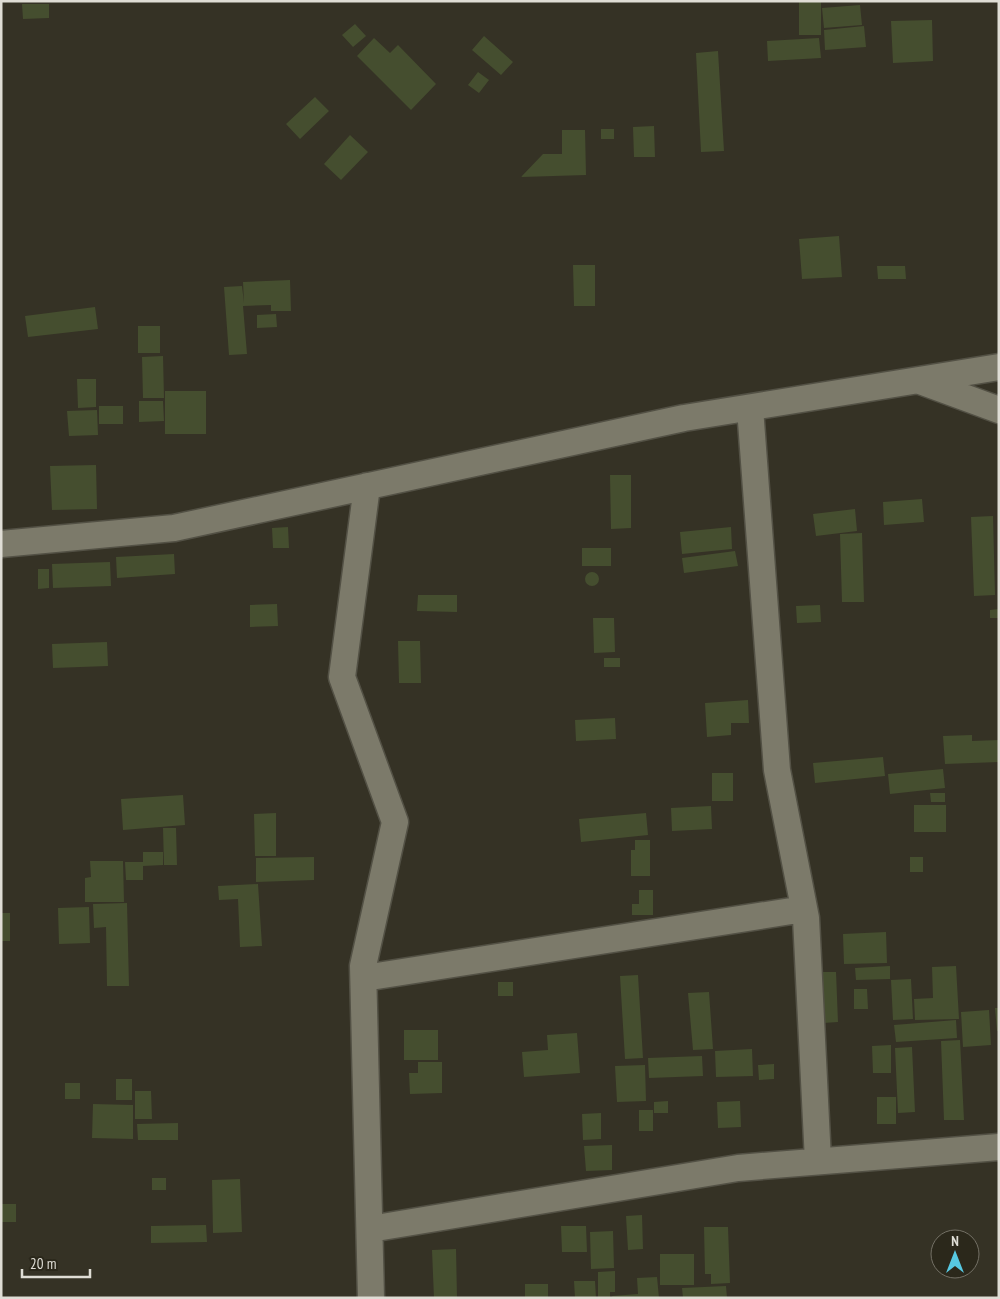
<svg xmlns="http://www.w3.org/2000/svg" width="1000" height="1299" font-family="'PT Sans Narrow',sans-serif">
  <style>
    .building { fill: #454e2f }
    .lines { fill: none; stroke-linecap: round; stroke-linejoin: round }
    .minor-casing { stroke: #535145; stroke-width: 29 }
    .minor { stroke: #7c7a6a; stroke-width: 26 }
  </style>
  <rect width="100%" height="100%" fill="#353225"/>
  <path class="building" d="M799 1H821V35H799Z
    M22 4H49V18L23 19Z
    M860 5 862 25 824 28 822 8Z
    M932 20 933 61 893 63 891 21Z
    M355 24 366 36 353 47 342 35Z
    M864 26 866 47 825 50 824 30Z
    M484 36 513 62 501 75 472 50Z
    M374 38 390 53 398 45 436 84 411 110 357 56Z
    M819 38 821 58 768 61 767 41Z
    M718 51 724 151 701 152 696 53Z
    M478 72 489 80 479 93 468 85Z
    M315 97 329 111 300 139 286 124Z
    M654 126 655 157H634L633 127Z
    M601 129H614V139H601Z
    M562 130H585L586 175 521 177 543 154H562Z
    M350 135 368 152 341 180 324 164Z
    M839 236 842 277 802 279 799 239Z
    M573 265H595V306H574Z
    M877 266H905L906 279H878Z
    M290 280 291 311H271V305L243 306 247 354 229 355 224 287 242 286 244 303 243 282Z
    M95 307 98 329 28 337 25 316Z
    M276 314 277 327 257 328V315Z
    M138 326H160V353H138Z
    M163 356 164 398H143L142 357Z
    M77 379H96V407L78 408Z
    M165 391H206V434H165Z
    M139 401H163L164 421 139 422Z
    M99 406H123V424H99Z
    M97 410 98 435 69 436 67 411Z
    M96 465 97 509 52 510 50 466Z
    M610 475H631V528L611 529Z
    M922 499 924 522 884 525 883 502Z
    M855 509 857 531 816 536 813 514Z
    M993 516 995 595 974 596 971 517Z
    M288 527 289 548H273L272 528Z
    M731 527 732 549 682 554 680 532Z
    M862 533 864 602H842L840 534Z
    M582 548H611V566H582Z
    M735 551 738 566 684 573 682 558Z
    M174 554 175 574 117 578 116 557Z
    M110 562 111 586 53 588 52 564Z
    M38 569H49V588L38 589Z
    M585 579a7 7 0 1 1 14 0a7 7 0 1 1-14 0Z
    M418 595H457V612L417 611Z
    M277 604 278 626 250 627V605Z
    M820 605 821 622 797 623 796 606Z
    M999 609V618H990V610Z
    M593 618H614L615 652 594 653Z
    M398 641H420L421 683H399Z
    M107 642 108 666 53 668 52 644Z
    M604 658H620V667H604Z
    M748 700 749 723H731V735L707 737 705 703Z
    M615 718 616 739 576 741 575 720Z
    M972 735V741L999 740V762L945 764 943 736Z
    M883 757 885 776 815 783 813 763Z
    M943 769 945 788 890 794 888 774Z
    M712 773H733V801H712Z
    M930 793H945V802H931Z
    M183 795 185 825 123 830 121 799Z
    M914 805H946V832H914Z
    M711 806 712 829 672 831 671 808Z
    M276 813V856H255L254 814Z
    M646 813 648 835 581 842 579 819Z
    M163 828H176L177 865H164Z
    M635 840H650V876H631V850H635Z
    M143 852H163V865L143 866V880H126L125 862H143Z
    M314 857V880L256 882V858Z
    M910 857H923V872H910Z
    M90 861H123L124 902H85V878L91 877Z
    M258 884 262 946 240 947 238 899 219 900 218 886Z
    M639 890H653V915H632V904H639Z
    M127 903 129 986H107L106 927 94 928 93 904Z
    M89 907 90 943 59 944 58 908Z
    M1 913H10V941H1Z
    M886 932 887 963 844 964 843 934Z
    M890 966V979L856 980 855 968Z
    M956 966 959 1019 915 1020 914 999 933 998 932 967Z
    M822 972H836L838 1022 823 1023Z
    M638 975 643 1058 625 1059 620 976Z
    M911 979 913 1019 893 1020 891 980Z
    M498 982H513V996H498Z
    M854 989H867L868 1009H854Z
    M709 992 713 1049 693 1050 688 993Z
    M995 1008H999V1031H997Z
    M989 1010 991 1045 963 1047 961 1012Z
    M956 1020 957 1038 896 1042 894 1025Z
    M404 1030H438V1060H404Z
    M577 1033 580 1073 524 1077 522 1052 548 1050 547 1035Z
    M960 1040 964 1120H944L941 1041Z
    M891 1045V1073H873L872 1046Z
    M912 1047 915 1112 898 1113 895 1048Z
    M752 1049 753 1076 716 1077 715 1051Z
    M702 1056 703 1076 649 1078 648 1058Z
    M418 1062H442V1093L410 1094 409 1073H418Z
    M774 1064V1079L759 1080 758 1065Z
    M645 1065 646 1101 617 1102 615 1066Z
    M116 1079H132V1100H116Z
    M65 1083H80V1099H65Z
    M135 1091H151L152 1119H135Z
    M877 1097H896V1124H877Z
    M668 1101V1113H654V1102Z
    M740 1101 741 1127 718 1128 717 1102Z
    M93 1104 133 1105V1139L92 1138Z
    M639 1110H653V1131H639Z
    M601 1113V1139L583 1140 582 1114Z
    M178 1123V1140H138L137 1124Z
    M612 1145V1170L586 1171 584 1146Z
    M152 1178H166V1190H152Z
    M240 1179 242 1232 213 1233 212 1180Z
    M1 1204H16V1222H1Z
    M642 1215 643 1249 628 1250 626 1216Z
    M206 1225 207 1242 151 1243V1226Z
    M561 1226H586L587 1252H562Z
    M704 1227H728L730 1283 711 1284V1274H705Z
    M613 1231 614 1268 591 1269 590 1232Z
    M456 1249 457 1298H434L432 1250Z
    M660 1254H694V1285H660Z
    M615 1271V1292H610V1298H598V1272Z
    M657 1277 659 1298H613L612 1296 638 1294 637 1278Z
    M574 1281H595L596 1298H575Z
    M525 1284H548V1298H525Z
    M726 1286 727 1298H683L682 1288Z"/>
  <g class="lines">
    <g class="minor-casing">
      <path id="minor" d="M920 381 999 410
        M750 408 777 770 806 918 818 1161
        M367 486 342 677 395 822 363 966 371 1298
        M1 544 174 528 684 418 999 367
        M364 978 804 909
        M370 1229 738 1168 999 1147"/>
    </g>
    <use href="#minor" class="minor"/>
  </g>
  <rect width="1000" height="1299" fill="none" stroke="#dfddd5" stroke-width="5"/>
  <g transform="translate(955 1254)"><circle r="24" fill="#2b281b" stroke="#737065"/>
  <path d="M0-4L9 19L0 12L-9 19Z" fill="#57c9e2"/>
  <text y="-8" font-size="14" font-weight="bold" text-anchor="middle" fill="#dfddd5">N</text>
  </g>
  <path d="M22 1269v8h68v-8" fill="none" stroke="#dfddd5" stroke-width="2.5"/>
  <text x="30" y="1269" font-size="15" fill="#dfddd5" stroke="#2b281b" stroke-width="4" paint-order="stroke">20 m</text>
</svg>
